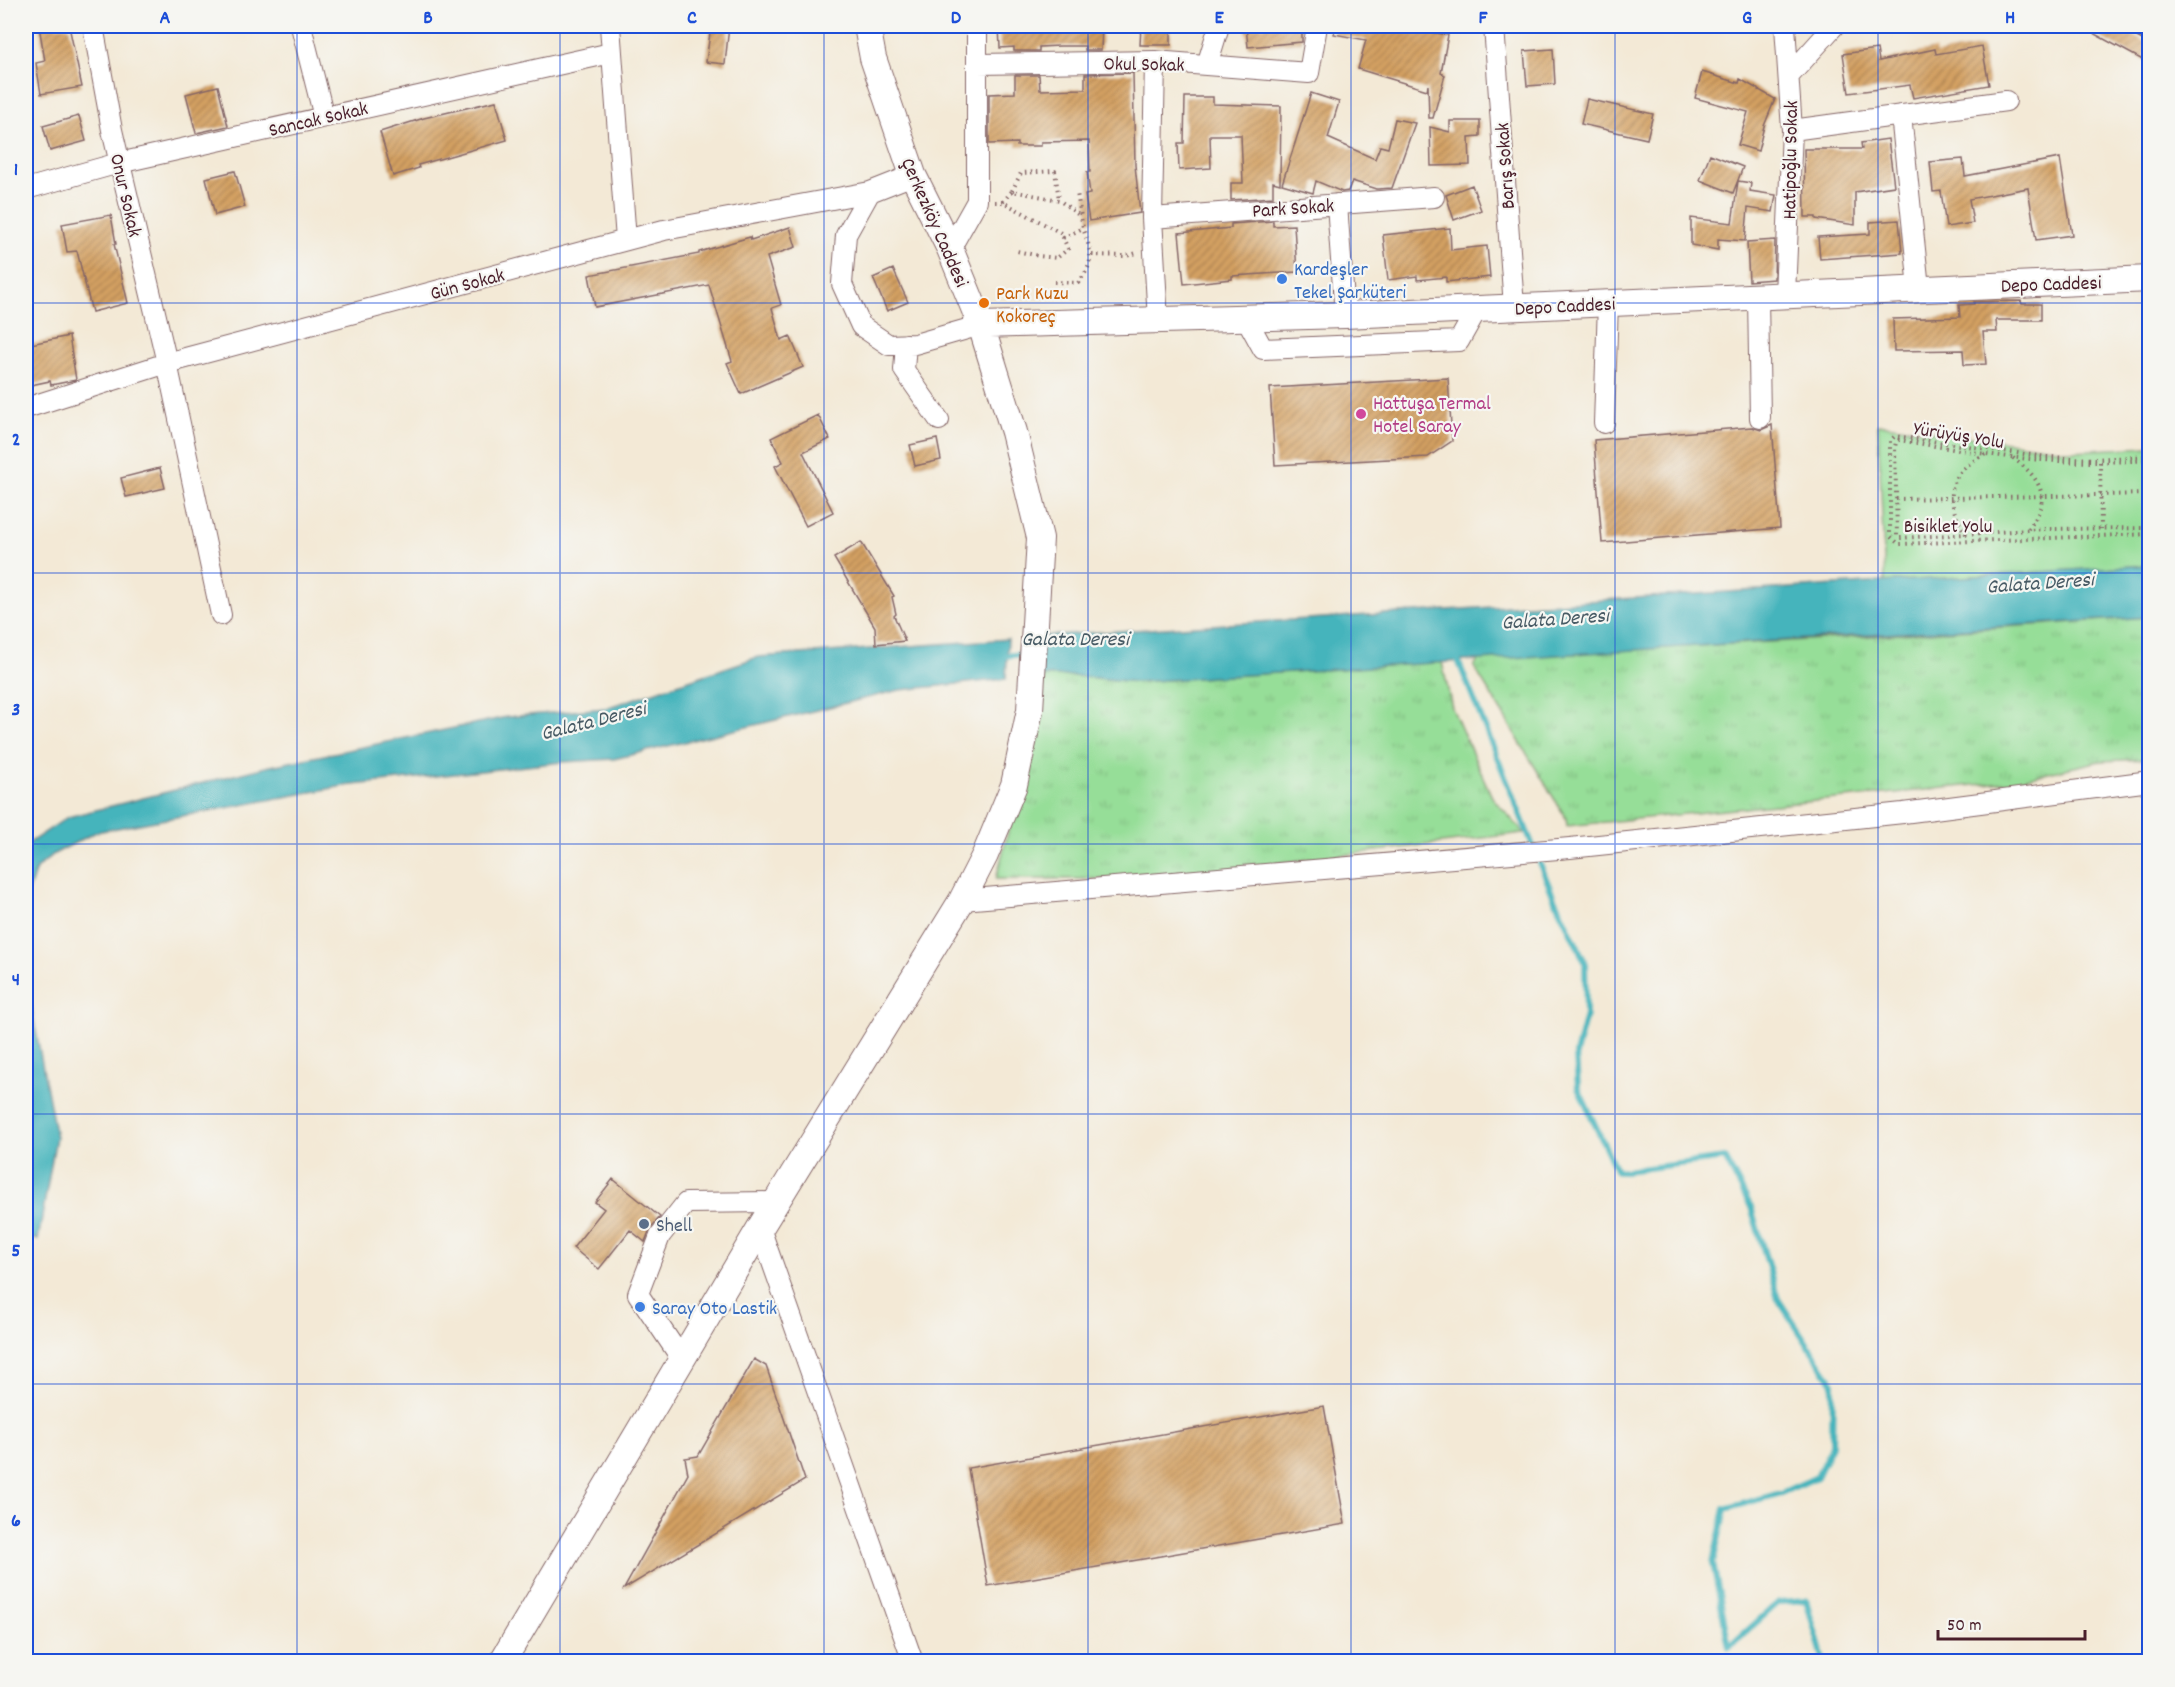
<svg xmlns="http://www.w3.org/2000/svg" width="2175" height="1687" font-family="Dekko,sans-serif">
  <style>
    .grass { fill: url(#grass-tufts); stroke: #707e62; stroke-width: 1.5 }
    .park { fill: #96de98; stroke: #707e62; stroke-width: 1.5 }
    .water { fill: #44b4bc; stroke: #476a74; stroke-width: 1.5 }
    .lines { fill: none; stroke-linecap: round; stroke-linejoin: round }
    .stream { stroke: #44b4bc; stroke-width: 6 }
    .building { fill: url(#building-hatch) }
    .minor-casing { stroke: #856667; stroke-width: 22 }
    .major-casing { stroke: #856667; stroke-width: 28 }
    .path { stroke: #856667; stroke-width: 4; stroke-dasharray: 1.5 4.5; stroke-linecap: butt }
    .minor { stroke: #fff; stroke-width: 20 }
    .major { stroke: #fff; stroke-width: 26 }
    .grid { fill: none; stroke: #1d4ed8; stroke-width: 1.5; stroke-opacity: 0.55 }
    .shop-dot { fill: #3f7fe0; stroke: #f6f6f2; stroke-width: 2 }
    .food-dot { fill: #e8710a; stroke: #f6f6f2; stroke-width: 2 }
    .hotel-dot { fill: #d1479c; stroke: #f6f6f2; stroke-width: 2 }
    .service-dot { fill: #5c6f8a; stroke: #f6f6f2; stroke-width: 2 }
    .labels { text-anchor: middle; stroke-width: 4.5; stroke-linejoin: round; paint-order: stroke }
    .street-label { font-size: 20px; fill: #4a1f2b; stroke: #f6f6f2 }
    .shop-label { font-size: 20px; fill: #366cbe; stroke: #f6f6f2; text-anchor: start }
    .food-label { font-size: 20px; fill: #c56008; stroke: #f6f6f2; text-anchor: start }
    .hotel-label { font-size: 20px; fill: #b23c85; stroke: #f6f6f2; text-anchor: start }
    .service-label { font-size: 20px; fill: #4e5e75; stroke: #f6f6f2; text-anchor: start }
    .water-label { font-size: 21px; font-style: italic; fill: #485b65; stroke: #f6f6f2 }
    .neatline { fill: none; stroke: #1d4ed8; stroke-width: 2 }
    .grid-label { font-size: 20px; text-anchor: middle; font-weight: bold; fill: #1d4ed8 }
  </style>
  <defs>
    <pattern id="grass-tufts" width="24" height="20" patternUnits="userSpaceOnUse" patternTransform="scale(1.5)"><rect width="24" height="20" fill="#96de98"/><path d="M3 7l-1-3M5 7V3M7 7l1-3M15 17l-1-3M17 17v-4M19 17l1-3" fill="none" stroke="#83be83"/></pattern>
    <pattern id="building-hatch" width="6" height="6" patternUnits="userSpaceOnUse" patternTransform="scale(1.5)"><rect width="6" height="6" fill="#d3a062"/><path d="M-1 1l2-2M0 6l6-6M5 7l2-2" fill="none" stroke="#ad8251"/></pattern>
  </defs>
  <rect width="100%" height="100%" fill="#f6f6f2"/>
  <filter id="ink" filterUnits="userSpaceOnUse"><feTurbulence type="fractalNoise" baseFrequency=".0167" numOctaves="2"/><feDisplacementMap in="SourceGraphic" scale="12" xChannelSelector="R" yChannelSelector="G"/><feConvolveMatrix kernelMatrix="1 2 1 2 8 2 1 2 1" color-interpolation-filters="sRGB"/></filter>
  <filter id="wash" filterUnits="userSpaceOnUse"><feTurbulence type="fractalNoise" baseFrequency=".008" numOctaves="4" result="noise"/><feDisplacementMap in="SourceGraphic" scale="24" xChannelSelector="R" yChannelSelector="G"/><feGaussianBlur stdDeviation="1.35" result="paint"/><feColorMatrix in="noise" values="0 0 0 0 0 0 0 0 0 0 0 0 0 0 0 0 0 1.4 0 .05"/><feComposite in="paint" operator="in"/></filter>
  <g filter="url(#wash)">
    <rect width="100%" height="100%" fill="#f3e9d6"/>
    <path class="grass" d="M2149 617V759L2100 761 2014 781 1567 826 1566 818 1474 667 1479 658 1843 638Z
      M1442 662 1452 708 1492 797 1524 833 1145 879H996L1029 750 1038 676H1076L1136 682Z"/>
    <path class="park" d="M1878 424 2072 451 2149 447V565L1885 582Z"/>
    <path class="water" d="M2149 565V617L1136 682 1076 676H1038L1041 636Z
      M1008 639 1006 679 900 690 614 759 563 762 344 786 96 832 54 854 36 869 26 899V845L68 817 266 767 507 717 606 708 758 657Z
      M26 978 56 1137 38 1240 26 1237Z"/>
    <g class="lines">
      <path class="stream" d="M1455 653 1554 898 1585 962 1586 1015 1576 1054 1578 1088 1617 1172 1725 1158 1751 1207 1778 1299 1833 1383 1832 1446 1817 1477 1781 1493 1725 1509 1713 1563 1729 1647 1779 1602 1806 1600 1824 1662
        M1001 656 1027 654"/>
    </g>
    <g id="blocks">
      <path class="building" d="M39 26H69L82 87 41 94 36 63 45 61Z
        M711 26H729L725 64 706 62Z
        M999 26H1102L1101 50H1085V46H1060L1039 47V51H1014V47L1000 48Z
        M1141 26H1171V45H1140Z
        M1246 26H1302V42L1248 47Z
        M1335 26H1393L1448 35 1441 73 1445 75 1433 118H1429L1428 85 1427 90 1358 69 1366 40 1334 34Z
        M2080 26H2116L2150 44V64Z
        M1982 46 1989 85 1913 98 1910 85 1849 93 1843 54 1877 49 1879 61 1935 49 1936 54Z
        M1553 49 1555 84 1527 86 1524 51Z
        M1702 72 1739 83 1740 79 1775 99 1764 126 1758 151 1738 145 1748 112 1695 98Z
        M1133 73 1135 165 1140 213 1089 221 1085 195 1090 194 1087 172H1090L1089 141 1041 142V146H1017V143L989 144V94L1015 93V75H1039L1040 90 1085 89V74Z
        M218 86 228 126 196 133 186 94Z
        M1311 93 1339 102 1328 138 1375 159 1380 146 1388 148 1395 119 1415 123 1392 188 1377 189 1352 181 1348 191 1342 192 1316 181 1313 193 1282 184Z
        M1185 97H1213V104L1281 106 1280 184 1273 182V197L1231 200V183H1243L1241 135H1210L1211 168 1179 170 1178 143H1184Z
        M1587 99 1653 114 1647 139 1581 124Z
        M496 101 507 140 418 165 419 168 393 176 380 132 424 118Z
        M79 116 86 141 50 151 43 126Z
        M1450 121H1480V136L1469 137 1470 165 1431 166 1430 127 1450 132Z
        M1888 139 1894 186 1855 192V225L1816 219V217H1805L1804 149H1862L1861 143Z
        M1710 154 1743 167 1733 193 1700 180Z
        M2060 158 2072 235 2036 240 2028 188 1969 199 1973 223 1946 227 1941 191 1933 192 1930 162 1963 159 1965 176Z
        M235 171 245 207 215 215 206 178Z
        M1738 181 1751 183 1750 191 1776 195 1773 212 1748 208 1745 241 1718 239V250L1691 245V218L1732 223Z
        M1472 185 1481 210 1454 220 1446 195Z
        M111 215 116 244H114L128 303 92 312 77 251 67 252 62 224Z
        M1899 220 1902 253 1820 259 1818 237 1870 234V222Z
        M1273 221V226L1294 225 1297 272 1232 276V279L1184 284 1179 233 1231 228V224Z
        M790 227 796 247 767 257 781 305 772 308 781 340 790 336 803 367 741 394 727 363 732 361 709 285 595 307 589 275 699 254V252L750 237 751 240Z
        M1450 228 1451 250 1487 246 1490 277 1446 282V277L1417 280V276L1388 280 1383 235Z
        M1775 240 1774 279 1749 281 1747 242Z
        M893 269 908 302 887 311 873 278Z
        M2021 301 2022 304H2041V320H1996L1997 332H1983L1986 364 1964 365 1963 350 1894 351 1893 319 1960 317 1959 305 1974 304V302Z
        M69 336 76 380 51 385 50 381 26 386V345Z
        M1448 378 1452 441 1428 457 1275 465 1270 388Z
        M818 415 830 439 803 452 833 512 806 526 775 466 783 462 771 438Z
        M1772 425 1780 528 1602 543 1594 440 1752 427 1761 430Z
        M937 439 941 460 915 466 910 445Z
        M160 468 165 488 126 497 121 478Z
        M861 542 894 596 892 597 896 614 894 616 905 641 876 644 875 627 834 558Z
        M613 1179 660 1217 650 1229 645 1242 630 1230 599 1269 573 1248 604 1209 595 1202Z
        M754 1359 766 1366 805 1480 624 1589 688 1474 685 1458 698 1456Z
        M1324 1406 1345 1524 988 1586 968 1468Z"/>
    </g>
  </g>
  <g filter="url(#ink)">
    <use href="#blocks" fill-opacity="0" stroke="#856667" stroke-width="1.5"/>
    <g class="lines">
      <g class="minor-casing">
        <path id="minor" d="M93 26 112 130 167 363 221 615
          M301 26 324 117
          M610 26 626 240
          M1494 26 1514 307
          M2141 26 2150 31
          M1155 61 1152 218 1158 321
          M978 64 1155 61 1309 73 1317 26
          M1207 65 1219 26
          M1789 76 1834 26
          M1901 115 1919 288
          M1792 130 2006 101
          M26 189 119 163 611 53
          M870 192 846 235 842 284 861 326 889 345 915 344 981 325
          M1337 204 1345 315
          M1152 218 1434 197
          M950 249 977 201V26
          M1785 295 1792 130 1785 26
          M1758 296 1760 418
          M1246 318 1263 349 1459 341 1477 309
          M906 344 904 370 939 420
          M26 408 167 363 664 230 870 192 913 175
          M1604 423 1608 303
          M962 900 1570 848 1903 813 2150 781
          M760 1228 913 1662
          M681 1358 638 1294 660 1236 686 1203 775 1202"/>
      </g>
      <g class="major-casing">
        <path id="major" d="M981 325 1345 315 2150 279
          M502 1662 760 1228 962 900 985 855 1014 785 1030 710 1040 538 1014 432 981 325 950 249 913 175 873 58 867 26"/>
      </g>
      <path class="path" d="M1012 191 1021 173 1055 171 1059 200
        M995 202H1003L1061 233 1068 249 1057 258 1039 256 1017 251
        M1003 202 1012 191 1059 200 1080 216
        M1063 238 1083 228 1077 193
        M1092 255 1126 256 1137 253
        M1054 282 1078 283C1096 261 1091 252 1083 228
        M2150 456 2095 459 2046 457 1895 436 1890 441V536L1899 544 2150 534
        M2013 458C2042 479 2053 500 2027 530
        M2150 460C2114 462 2079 463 2044 460 1995 457 1947 448 1899 440L1896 442 1895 447 1897 536 1900 538 2045 529 2150 528
        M2100 462 2101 529
        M1896 499 2150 494
        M1966 534C1943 500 1947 472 1986 454"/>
      <use href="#minor" class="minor"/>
      <use href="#major" class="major"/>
    </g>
  </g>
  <path class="grid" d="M297 26V1662M560 26V1662M824 26V1662M1088 26V1662M1351 26V1662M1615 26V1662M1878 26V1662M26 303H2150M26 573H2150M26 844H2150M26 1114H2150M26 1384H2150"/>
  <g class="shop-dot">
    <circle cx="1282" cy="279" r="6"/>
    <circle cx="640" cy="1307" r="6"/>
  </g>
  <circle class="food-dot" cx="984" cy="303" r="6"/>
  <circle class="hotel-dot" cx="1361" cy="414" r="6"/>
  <circle class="service-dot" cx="644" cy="1224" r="6"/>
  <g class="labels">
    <g class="street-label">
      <text transform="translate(1144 63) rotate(1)" y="7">Okul Sokak</text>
      <text transform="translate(318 118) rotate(-13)" y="7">Sancak Sokak</text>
      <text transform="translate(1789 160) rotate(-89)" y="7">Hatipoğlu Sokak</text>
      <text transform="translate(1504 166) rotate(-94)" y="7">Barış Sokak</text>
      <text transform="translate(127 195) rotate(77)" y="7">Onur Sokak</text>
      <text transform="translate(1293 207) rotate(-4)" y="7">Park Sokak</text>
      <text transform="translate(936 222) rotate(66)" y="7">Çerkezköy Caddesi</text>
      <text transform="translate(467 283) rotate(-15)" y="7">Gün Sokak</text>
      <text transform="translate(2051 283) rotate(-2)" y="7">Depo Caddesi</text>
      <text transform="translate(1565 305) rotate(-3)" y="7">Depo Caddesi</text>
      <text transform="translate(1959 434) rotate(9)" y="7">Yürüyüş Yolu</text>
      <text x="1948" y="532">Bisiklet Yolu</text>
    </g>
    <g class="shop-label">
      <text x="1294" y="275">Kardeşler<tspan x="1294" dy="23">Tekel Şarküteri</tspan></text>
      <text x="652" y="1314">Saray Oto Lastik</text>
    </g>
    <g class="food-label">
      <text x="996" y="299">Park Kuzu<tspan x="996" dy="23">Kokoreç</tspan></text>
    </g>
    <g class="hotel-label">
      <text x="1373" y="409">Hattuşa Termal<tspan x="1373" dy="23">Hotel Saray</tspan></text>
    </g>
    <g class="service-label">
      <text x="656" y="1231">Shell</text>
    </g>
    <g class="water-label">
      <text transform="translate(2040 582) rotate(-4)" y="7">Galata Deresi</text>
      <text transform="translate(1555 618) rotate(-4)" y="7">Galata Deresi</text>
      <text x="1075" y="645">Galata Deresi</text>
      <text transform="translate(593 720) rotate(-14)" y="7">Galata Deresi</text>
    </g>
  </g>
  <rect width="2175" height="1687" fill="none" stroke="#f6f6f2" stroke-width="66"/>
  <path d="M1938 1630v9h147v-9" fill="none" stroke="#4a1f2b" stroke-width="3"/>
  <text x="1947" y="1630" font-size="18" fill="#4a1f2b" stroke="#f6f6f2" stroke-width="4.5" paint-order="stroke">50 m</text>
  <rect x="33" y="33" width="2109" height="1621" class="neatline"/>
  <g class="grid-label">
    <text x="165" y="23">A</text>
    <text x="428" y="23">B</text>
    <text x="692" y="23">C</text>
    <text x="956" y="23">D</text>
    <text x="1219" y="23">E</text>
    <text x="1483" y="23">F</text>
    <text x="1747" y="23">G</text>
    <text x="2010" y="23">H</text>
    <text x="16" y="175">1</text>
    <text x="16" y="445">2</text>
    <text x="16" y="715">3</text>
    <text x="16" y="985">4</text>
    <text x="16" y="1256">5</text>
    <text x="16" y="1526">6</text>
  </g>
</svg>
